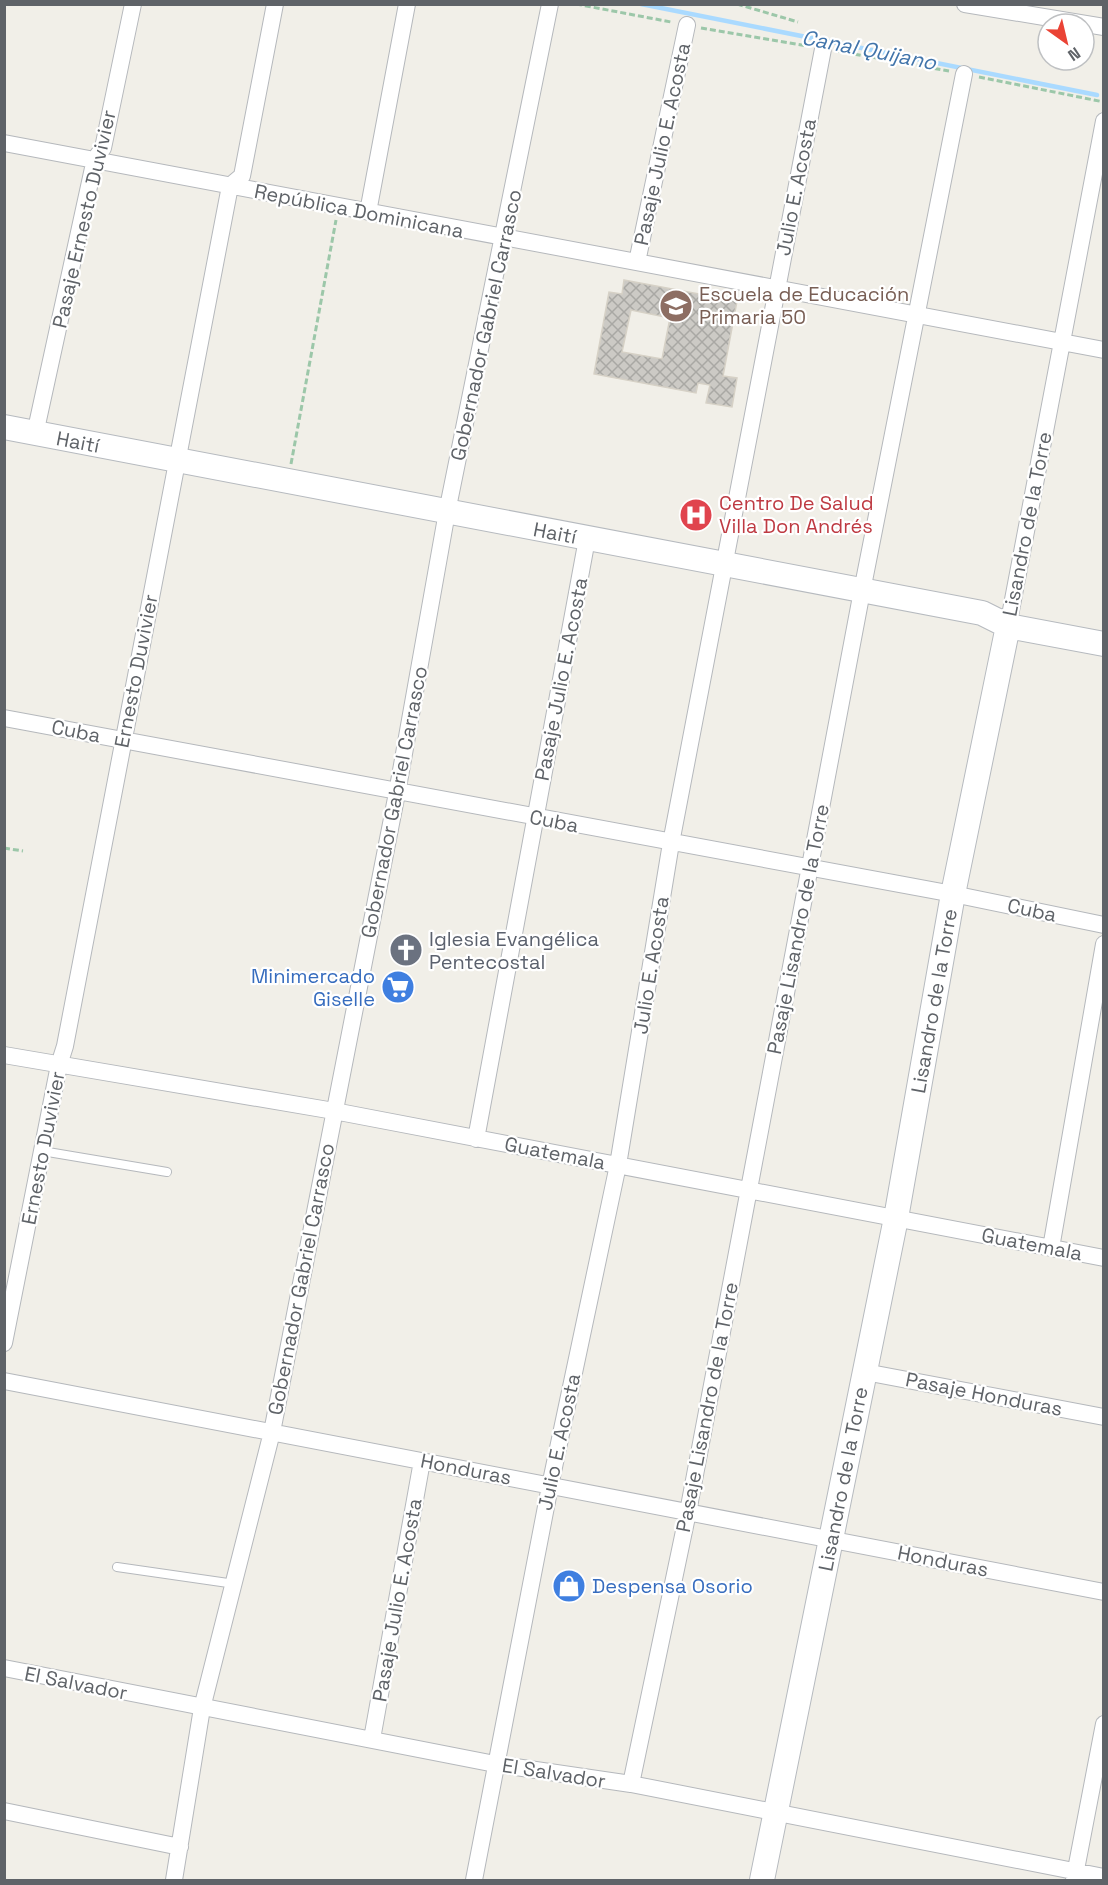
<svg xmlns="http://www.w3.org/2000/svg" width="1108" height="1885" font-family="'Space Grotesk',sans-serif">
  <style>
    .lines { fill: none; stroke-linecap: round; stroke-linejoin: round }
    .stream { stroke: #aadaff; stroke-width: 4.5 }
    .building { fill: url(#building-cross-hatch); stroke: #d6d1c6; stroke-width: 1.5; fill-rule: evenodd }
    .lane-casing { stroke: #b5b8bc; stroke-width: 10 }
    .street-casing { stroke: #b5b8bc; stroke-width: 18 }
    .secondary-casing { stroke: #b6babf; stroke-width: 26 }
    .path { stroke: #9cc7a9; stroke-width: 3; stroke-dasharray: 6 3; stroke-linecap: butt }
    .lane { stroke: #fff; stroke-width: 8 }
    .street { stroke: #fff; stroke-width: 16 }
    .secondary { stroke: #fff; stroke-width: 24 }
    .labels { text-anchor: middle; stroke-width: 4.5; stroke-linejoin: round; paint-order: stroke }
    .street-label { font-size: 20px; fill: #5f6368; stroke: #fff }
    .education-label { font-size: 20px; fill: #785e54; stroke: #fff; text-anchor: start }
    .health-label { font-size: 20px; fill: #be3a42; stroke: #fff; text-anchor: start }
    .worship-label { font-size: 20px; fill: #5b616d; stroke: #fff; text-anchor: start }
    .shop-label { font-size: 20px; fill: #366cbe; stroke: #fff; text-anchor: end }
    .water-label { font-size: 21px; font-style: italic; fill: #4174aa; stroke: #fff }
  </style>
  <defs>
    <pattern id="building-cross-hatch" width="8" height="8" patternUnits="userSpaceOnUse" patternTransform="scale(1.5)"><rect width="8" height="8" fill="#cccac5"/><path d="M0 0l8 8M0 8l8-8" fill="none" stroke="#a9a8a4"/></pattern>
  </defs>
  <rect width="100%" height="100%" fill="#f1efe8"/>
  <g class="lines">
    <path class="stream" d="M641 4 1097 95"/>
  </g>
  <path class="building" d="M624 280 737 301 723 376 737 378 732 407 706 403 710 385 698 383 696 393 594 374 609 292 622 294ZM631 310 670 318 662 359 622 352Z"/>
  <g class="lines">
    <g class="lane-casing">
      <path id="lane" d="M42 1151 167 1172
        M117 1567 235 1584"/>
    </g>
    <g class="street-casing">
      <path id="street" d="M965 4 1104 27
        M4 143 1104 350
        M368 212 407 4
        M637 262 687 25
        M35 434 95 159 103 148 133 4
        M1008 626 1104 121
        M4 718 953 894 1104 925
        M4 1055 334 1111 1104 1258
        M476 1139 587 539
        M1051 1248 1104 944
        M4 1343 59 1065 65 1046 230 186 242 176 275 4
        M865 1372 1104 1417
        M4 1381 1104 1592
        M4 1668 495 1764 631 1784 1104 1877
        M372 1739 422 1461
        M631 1784 688 1512 862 591 964 74
        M4 1811 180 1847
        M174 1880 202 1708 272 1432 397 793 447 512 550 4
        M474 1880 550 1486 618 1165 671 843 823 49
        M1074 1880 1104 1724"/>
    </g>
    <g class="secondary-casing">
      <path id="secondary" d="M4 427 982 613 1008 626 1104 644
        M762 1880 896 1218 953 894 1008 626"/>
    </g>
    <path class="path" d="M576 4 671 22
      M737 4 798 22
      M701 28 807 46
      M837 51 949 71
      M979 77 1104 102
      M291 464 336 220
      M4 848 23 851"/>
    <use href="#lane" class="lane"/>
    <use href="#street" class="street"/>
    <use href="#secondary" class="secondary"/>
  </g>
  <defs>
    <g id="school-disc" transform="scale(1.725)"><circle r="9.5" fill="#8d6e63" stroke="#fff"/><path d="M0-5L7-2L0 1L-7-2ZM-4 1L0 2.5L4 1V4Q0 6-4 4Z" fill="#fff"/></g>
    <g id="hospital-disc" transform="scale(1.725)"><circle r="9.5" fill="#e0444e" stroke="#fff"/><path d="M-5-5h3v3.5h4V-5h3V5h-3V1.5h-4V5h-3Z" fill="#fff"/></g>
    <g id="church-disc" transform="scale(1.725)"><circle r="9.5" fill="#6b7280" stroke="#fff"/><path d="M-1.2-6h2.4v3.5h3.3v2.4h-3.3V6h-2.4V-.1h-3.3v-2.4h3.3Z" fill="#fff"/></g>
    <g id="supermarket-disc" transform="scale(1.725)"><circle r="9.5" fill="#3f7fe0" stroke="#fff"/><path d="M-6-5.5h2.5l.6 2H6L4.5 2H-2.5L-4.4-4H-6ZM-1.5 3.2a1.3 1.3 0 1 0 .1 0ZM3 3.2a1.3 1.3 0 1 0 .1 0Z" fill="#fff"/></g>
    <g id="shop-disc" transform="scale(1.725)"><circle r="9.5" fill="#3f7fe0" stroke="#fff"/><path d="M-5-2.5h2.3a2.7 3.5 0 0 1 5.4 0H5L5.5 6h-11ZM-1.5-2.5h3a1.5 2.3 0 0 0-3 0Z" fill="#fff"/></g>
  </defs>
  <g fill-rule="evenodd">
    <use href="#school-disc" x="676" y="306"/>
    <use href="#hospital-disc" x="696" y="515"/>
    <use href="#church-disc" x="406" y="950"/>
    <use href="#supermarket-disc" x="398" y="987"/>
    <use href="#shop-disc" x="569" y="1586"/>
  </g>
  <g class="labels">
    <g class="street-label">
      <text transform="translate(662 144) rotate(-78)" y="7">Pasaje Julio E. Acosta</text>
      <text transform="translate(796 187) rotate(-79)" y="7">Julio E. Acosta</text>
      <text transform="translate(359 211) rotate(11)" y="7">República Dominicana</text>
      <text transform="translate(84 219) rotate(-77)" y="7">Pasaje Ernesto Duvivier</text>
      <text transform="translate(486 325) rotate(-78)" y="7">Gobernador Gabriel Carrasco</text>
      <text transform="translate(78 442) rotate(11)" y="7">Haití</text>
      <text transform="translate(1027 524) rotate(-79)" y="7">Lisandro de la Torre</text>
      <text transform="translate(555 533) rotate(11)" y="7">Haití</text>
      <text transform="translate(136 671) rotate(-79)" y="7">Ernesto Duvivier</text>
      <text transform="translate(561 679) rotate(-79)" y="7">Pasaje Julio E. Acosta</text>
      <text transform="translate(76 731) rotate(11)" y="7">Cuba</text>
      <text transform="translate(394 802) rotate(-79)" y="7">Gobernador Gabriel Carrasco</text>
      <text transform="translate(554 821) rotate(11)" y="7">Cuba</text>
      <text transform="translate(1032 910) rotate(12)" y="7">Cuba</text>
      <text transform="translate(798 929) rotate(-79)" y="7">Pasaje Lisandro de la Torre</text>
      <text transform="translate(651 965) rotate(-81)" y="7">Julio E. Acosta</text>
      <text transform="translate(934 1001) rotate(-80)" y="7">Lisandro de la Torre</text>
      <text transform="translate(43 1148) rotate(-79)" y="7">Ernesto Duvivier</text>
      <text transform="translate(555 1153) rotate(11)" y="7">Guatemala</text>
      <text transform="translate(1032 1244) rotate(11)" y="7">Guatemala</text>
      <text transform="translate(301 1279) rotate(-79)" y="7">Gobernador Gabriel Carrasco</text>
      <text transform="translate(984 1394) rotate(11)" y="7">Pasaje Honduras</text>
      <text transform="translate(707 1407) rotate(-79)" y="7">Pasaje Lisandro de la Torre</text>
      <text transform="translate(559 1442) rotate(-78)" y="7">Julio E. Acosta</text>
      <text transform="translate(466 1469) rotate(11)" y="7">Honduras</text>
      <text transform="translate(843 1479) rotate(-79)" y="7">Lisandro de la Torre</text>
      <text transform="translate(943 1561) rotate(11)" y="7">Honduras</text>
      <text transform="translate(397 1600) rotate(-80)" y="7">Pasaje Julio E. Acosta</text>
      <text transform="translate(76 1683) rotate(11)" y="7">El Salvador</text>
      <text transform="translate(554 1773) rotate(9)" y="7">El Salvador</text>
    </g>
    <g class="education-label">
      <text x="699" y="301">Escuela de Educación<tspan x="699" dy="23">Primaria 50</tspan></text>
    </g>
    <g class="health-label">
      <text x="719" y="510">Centro De Salud<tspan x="719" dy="23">Villa Don Andrés</tspan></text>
    </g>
    <g class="worship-label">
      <text x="429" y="946">Iglesia Evangélica<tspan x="429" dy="23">Pentecostal</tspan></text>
    </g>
    <g class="shop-label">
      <text x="375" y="983">Minimercado<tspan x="375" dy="23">Giselle</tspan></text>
      <text x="592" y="1593" text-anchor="start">Despensa Osorio</text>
    </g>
    <g class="water-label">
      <text transform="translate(869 50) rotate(11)" y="7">Canal Quijano</text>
    </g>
  </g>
  <rect width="1108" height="1885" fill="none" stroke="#5f6368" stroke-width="12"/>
  <g transform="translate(1066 42) rotate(146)"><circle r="28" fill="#ffffff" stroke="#bfc1c3" stroke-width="1.5"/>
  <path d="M0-4.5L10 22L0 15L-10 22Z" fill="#ea4335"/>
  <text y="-9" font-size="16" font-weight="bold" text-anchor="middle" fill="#5f6368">N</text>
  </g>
</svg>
